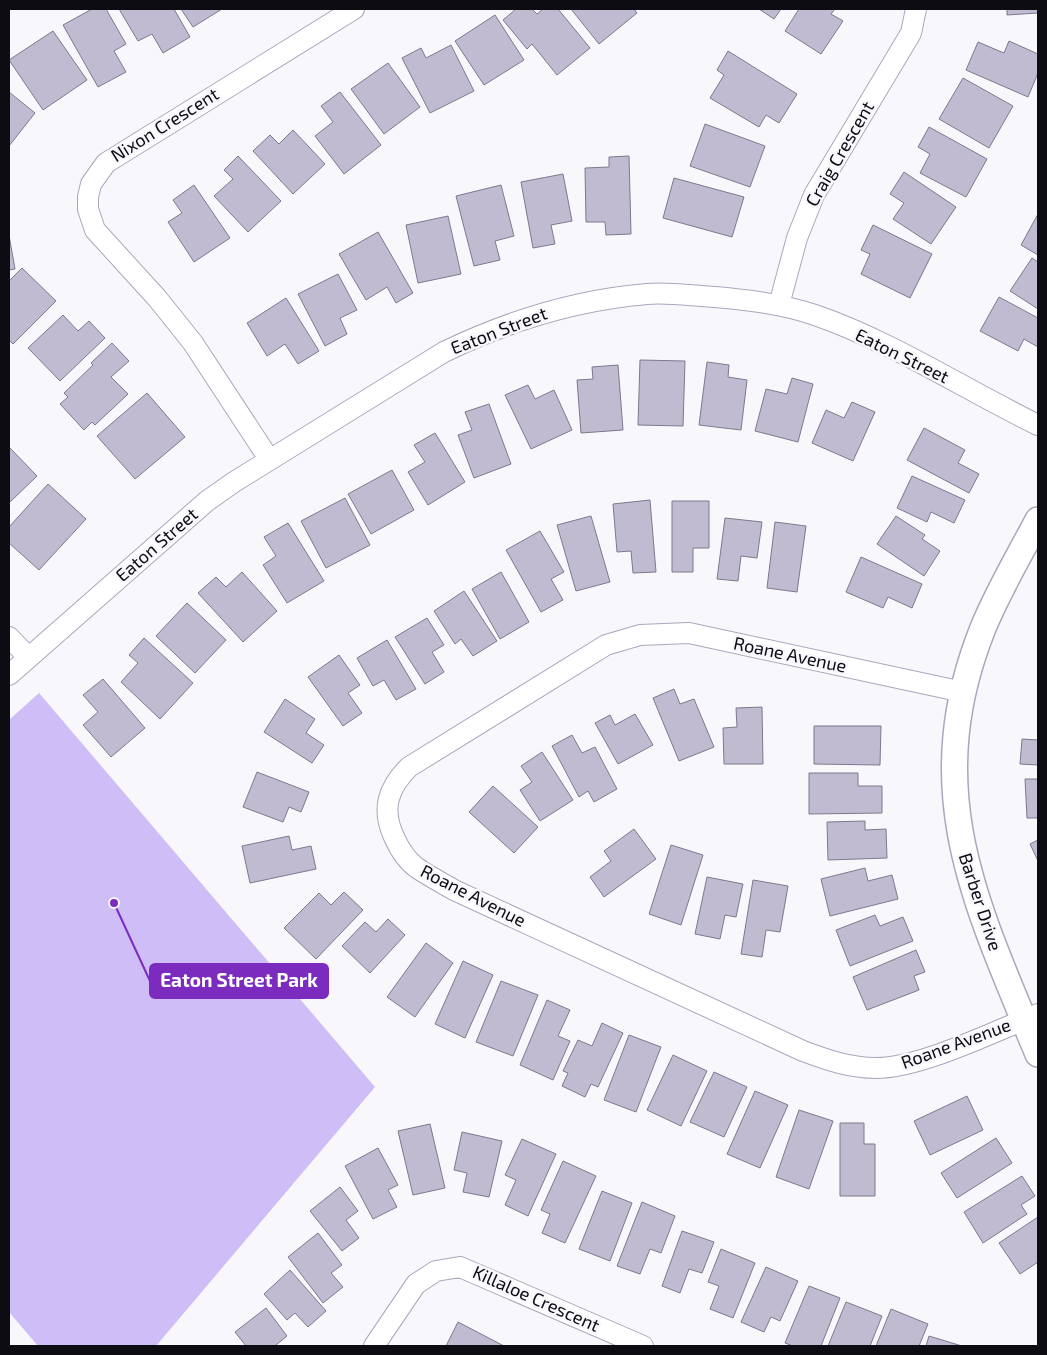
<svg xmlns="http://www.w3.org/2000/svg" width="1047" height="1355" font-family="'Exo 2',sans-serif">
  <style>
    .green { fill: #cfbdf8 }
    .building { fill: #c1bbd1; stroke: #7e788d }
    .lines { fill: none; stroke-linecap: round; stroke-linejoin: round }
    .minor-casing { stroke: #aca6bc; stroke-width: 22 }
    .tertiary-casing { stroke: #aca6bc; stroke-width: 28 }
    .minor { stroke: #fff; stroke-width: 20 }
    .tertiary { stroke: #fff; stroke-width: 25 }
    .labels { text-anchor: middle; stroke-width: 5; stroke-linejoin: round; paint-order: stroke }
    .street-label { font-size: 18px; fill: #0e0c13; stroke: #f8f7fc }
    .leader { fill: none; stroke: #7b2cbf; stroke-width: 2 }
    .callout-dot { fill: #7b2cbf; stroke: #f8f7fc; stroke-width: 2 }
    .callout { fill: #7b2cbf; stroke: #7b2cbf; stroke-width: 2 }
    .callout-label { font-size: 19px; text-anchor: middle; font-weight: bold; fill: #fff }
  </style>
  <rect width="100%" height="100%" fill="#f8f7fc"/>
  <path class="green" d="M39 693 375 1087 156 1346H38L9 1312V720Z"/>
  <path class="building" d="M92 9H106L126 44 114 51 126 72 98 87 63 25Z
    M119 9H174L190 37 163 53 152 34 138 41Z
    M181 9H222L193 27Z
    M516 9H532L537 14 543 9H558L590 48 557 75 532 44 527 49 503 20Z
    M571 9H634L637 13 599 44Z
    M759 9H781L774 19Z
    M799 9H835L831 14 843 21 821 54 785 31Z
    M1007 9H1038V13L1007 15Z
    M495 15 524 60 484 85 455 41Z
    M53 31 87 80 43 110 9 60Z
    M1009 41 1038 54V73L1028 97 966 70 978 42 1004 53Z
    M451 45 474 91 430 113 402 58 421 48 426 58Z
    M728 51 797 94 779 123 766 115 759 127 710 98 724 75 717 70Z
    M388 63 420 107 384 134 351 89Z
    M963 78 1013 106 989 148 939 119Z
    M9 92 35 113 9 146Z
    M340 92 381 145 344 174 315 136 333 122 321 106Z
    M705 124 765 146 750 187 690 166Z
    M929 127 987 159 966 197 920 173 930 154 918 147Z
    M293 130 325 164 293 194 253 151 270 135 279 144Z
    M238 156 281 201 248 232 214 196 233 179 224 170Z
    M629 156 631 234 606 235 605 222H586L585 168 609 167V157Z
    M904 172 956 207 931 244 893 219 904 203 890 194Z
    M563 174 572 221 551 225 555 244 533 248 521 182Z
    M674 178 744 197 732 237 663 218Z
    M194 185 230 238 194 262 168 222 182 213 173 200Z
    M501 185 514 236 495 241 500 260 474 266 456 196Z
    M1038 214V255L1021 245Z
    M448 216 461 274 418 283 406 225Z
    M873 225 932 254 910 298 861 274 870 254 861 250Z
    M378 232 413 293 396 303 387 287 366 300 339 254Z
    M9 235 15 269 9 270Z
    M1032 258 1038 262V309L1010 291Z
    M22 268 56 301 13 344 9 340V281Z
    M338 274 357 310 340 318 347 334 325 346 298 294Z
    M999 297 1038 318V347L1024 339 1018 351 980 331Z
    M286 298 319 351 298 364 285 344 267 356 247 323Z
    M63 315 78 331 89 321 105 338 60 381 28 348Z
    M112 343 129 361 111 377 128 394 95 425 92 422 84 430 60 404 68 397 64 393 93 365 91 363Z
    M640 360 685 361 683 426 638 425Z
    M707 362 729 365 728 377 747 380 741 430 699 425Z
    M618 365 623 430 581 433 577 380 593 379 592 367Z
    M792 378 813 384 798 442 755 431 766 389 787 394Z
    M528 385 535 399 554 390 572 430 531 449 505 395Z
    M147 393 185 437 135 479 97 436Z
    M852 402 875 412 853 461 812 443 826 410 844 418Z
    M489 404 511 464 474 478 458 435 472 430 465 412Z
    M924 428 965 450 958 463 979 474 969 493 907 460Z
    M435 433 465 482 428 505 408 472 425 462 414 445Z
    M9 447 37 476 9 503Z
    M392 470 414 510 371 534 348 494Z
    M912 476 965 500 954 523 931 512 927 522 897 508Z
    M48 484 86 519 39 570 9 543V527Z
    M345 498 370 545 326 568 301 521Z
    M650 500 656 572 633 573 631 551 617 552 613 504Z
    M672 501H709V548H693V572H672Z
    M591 516 610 582 576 591 557 525Z
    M896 516 925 535 922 539 940 551 924 576 877 544Z
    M725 518 762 522 757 558 741 556 738 581 717 579Z
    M775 522 806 526 797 592 767 588Z
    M288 523 324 581 287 603 263 565 276 556 264 537Z
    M540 531 564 572 551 579 563 600 541 612 506 550Z
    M861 557 922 584 912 608 888 597 883 608 846 592Z
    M242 572 277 611 243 642 198 593 216 577 226 587Z
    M501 572 529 622 500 639 472 589Z
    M464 591 497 641 473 656 461 639 455 644 434 611Z
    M187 603 226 640 195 673 156 636Z
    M427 618 444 645 432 652 444 672 425 684 395 637Z
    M144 638 193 683 160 719 121 682 138 663 129 655Z
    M387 640 416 689 396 700 384 680 373 686 357 658Z
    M339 655 360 685 348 693 362 713 343 726 308 677Z
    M103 679 145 728 111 757 83 725 98 712 83 695Z
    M674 689 680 704 694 699 714 747 679 761 653 698Z
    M285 699 315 719 306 733 324 745 312 763 264 732Z
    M762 707 763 764H724L723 728 737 727 736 708Z
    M635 714 653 745 618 764 595 723 610 715 615 725Z
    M814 726H881L880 765 814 764Z
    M572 735 582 753 595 747 617 789 594 802 588 791 579 797 552 746Z
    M1022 739 1038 740V765L1020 764Z
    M542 752 573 800 540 821 520 790 532 782 521 766Z
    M257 772 309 792 301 812 289 807 283 822 243 807Z
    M809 773H858V786H882V813L809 814Z
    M1025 779H1038V818H1027Z
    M493 786 538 827 514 853 469 812Z
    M865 821V830L886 829 887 858 828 860 827 822Z
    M634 829 656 859 604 897 590 877 611 861 604 851Z
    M289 836 292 850 311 846 316 869 250 883 242 846Z
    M1038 840V861L1030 844Z
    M671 845 703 855 681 925 649 914Z
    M865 868 868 881 892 875 898 899 830 916 821 879Z
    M707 877 743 884 736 917 725 915 720 939 695 934Z
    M753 880 788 886 780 932 766 930 762 957 741 954Z
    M344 892 363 910 316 959 284 928 319 893 331 905Z
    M875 915 880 926 903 917 913 941 850 966 836 930Z
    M388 919 405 935 370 973 342 946 365 922 376 932Z
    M426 943 453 963 415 1017 387 997Z
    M916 950 925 972 914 976 919 990 867 1010 853 977Z
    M463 961 493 975 465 1038 435 1024Z
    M501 981 538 995 513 1056 476 1042Z
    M547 1000 570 1010 558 1036 570 1041 553 1080 520 1065Z
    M602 1023 623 1033 598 1087 591 1084 585 1097 562 1086 568 1073 563 1071 578 1040 592 1046Z
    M629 1035 661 1047 636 1112 604 1100Z
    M673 1055 707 1071 681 1126 647 1110Z
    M714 1072 747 1087 724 1137 690 1122Z
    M755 1091 788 1105 760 1168 727 1154Z
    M967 1096 983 1130 930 1155 914 1121Z
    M799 1110 833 1121 809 1189 776 1177Z
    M840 1123H864V1144H875V1196H840Z
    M430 1124 445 1188 413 1195 398 1131Z
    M462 1132 502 1141 489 1197 463 1192 467 1173 454 1170Z
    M996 1138 1012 1163 957 1198 941 1173Z
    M522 1139 556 1154 528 1216 505 1205 516 1180 505 1175Z
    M378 1148 398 1185 388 1190 397 1207 373 1219 345 1166Z
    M563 1161 596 1176 565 1243 542 1233 550 1214 541 1210Z
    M1022 1176 1035 1196 1021 1205 1027 1214 983 1243 964 1212Z
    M340 1187 358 1211 346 1220 359 1238 342 1251 310 1211Z
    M602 1191 632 1203 610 1261 579 1249Z
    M642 1202 675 1216 661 1253 650 1249 640 1274 617 1266Z
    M1038 1217V1262L1020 1274 999 1243Z
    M682 1231 714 1242 702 1273 689 1269 680 1293 662 1286Z
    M318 1233 342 1265 331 1273 343 1287 323 1303 288 1257Z
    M721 1249 755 1263 733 1318 710 1309 719 1286 708 1282Z
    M766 1267 798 1281 780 1321 771 1317 764 1332 741 1322Z
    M290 1270 326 1311 308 1327 295 1313 287 1320 264 1294Z
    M809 1286 840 1298 821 1346H793L785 1343Z
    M846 1302 882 1316 870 1346H828Z
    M266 1308 287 1336 276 1345 277 1346H246L235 1332Z
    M891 1309 928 1324 919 1346H876Z
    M458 1322 504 1346H446Z
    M929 1336 962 1346H926Z"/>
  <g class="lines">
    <g class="minor-casing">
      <path id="minor" d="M779 305 797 238 814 195 911 33 916 9
        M269 459 193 343 157 298 95 230 88 209V197L91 184 106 163 354 9
        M9 637 28 657
        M9 675 207 501 234 482 444 352C508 321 575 300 647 294 669 292 692 296 715 297 749 300 782 304 815 315 893 342 964 389 1038 425
        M963 692 689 633 640 635 606 645 409 767C388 788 381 809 394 837 399 848 407 861 417 868 429 876 442 883 454 890L803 1051C827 1060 850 1068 876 1068 921 1068 995 1031 1038 1014
        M374 1346 416 1284 436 1271 460 1267 643 1346"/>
    </g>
    <g class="tertiary-casing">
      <path id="tertiary" d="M1038 520C1019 556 998 591 983 628 918 791 976 904 1038 1054"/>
    </g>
    <use href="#minor" class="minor"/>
    <use href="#tertiary" class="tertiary"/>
  </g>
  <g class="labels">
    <g class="street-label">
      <text transform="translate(165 125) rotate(-32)" y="6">Nixon Crescent</text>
      <text transform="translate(840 154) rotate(-60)" y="6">Craig Crescent</text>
      <text transform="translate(499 331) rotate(-21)" y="6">Eaton Street</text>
      <text transform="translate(902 356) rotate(26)" y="6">Eaton Street</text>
      <text transform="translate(157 545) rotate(-41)" y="6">Eaton Street</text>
      <text transform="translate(790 655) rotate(12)" y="6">Roane Avenue</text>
      <text transform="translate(473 896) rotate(27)" y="6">Roane Avenue</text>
      <text transform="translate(980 902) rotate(72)" y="6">Barber Drive</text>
      <text transform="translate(956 1044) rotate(-20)" y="6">Roane Avenue</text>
      <text transform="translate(536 1299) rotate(24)" y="6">Killaloe Crescent</text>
    </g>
  </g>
  <path class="leader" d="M114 903L150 981"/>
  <circle class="callout-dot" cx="114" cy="903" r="5"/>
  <rect class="callout" x="150" y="964" width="178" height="34" rx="5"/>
  <g class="callout-label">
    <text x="239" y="987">Eaton Street Park</text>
  </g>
  <rect width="1047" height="1355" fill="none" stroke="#0e0c13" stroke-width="20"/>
</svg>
